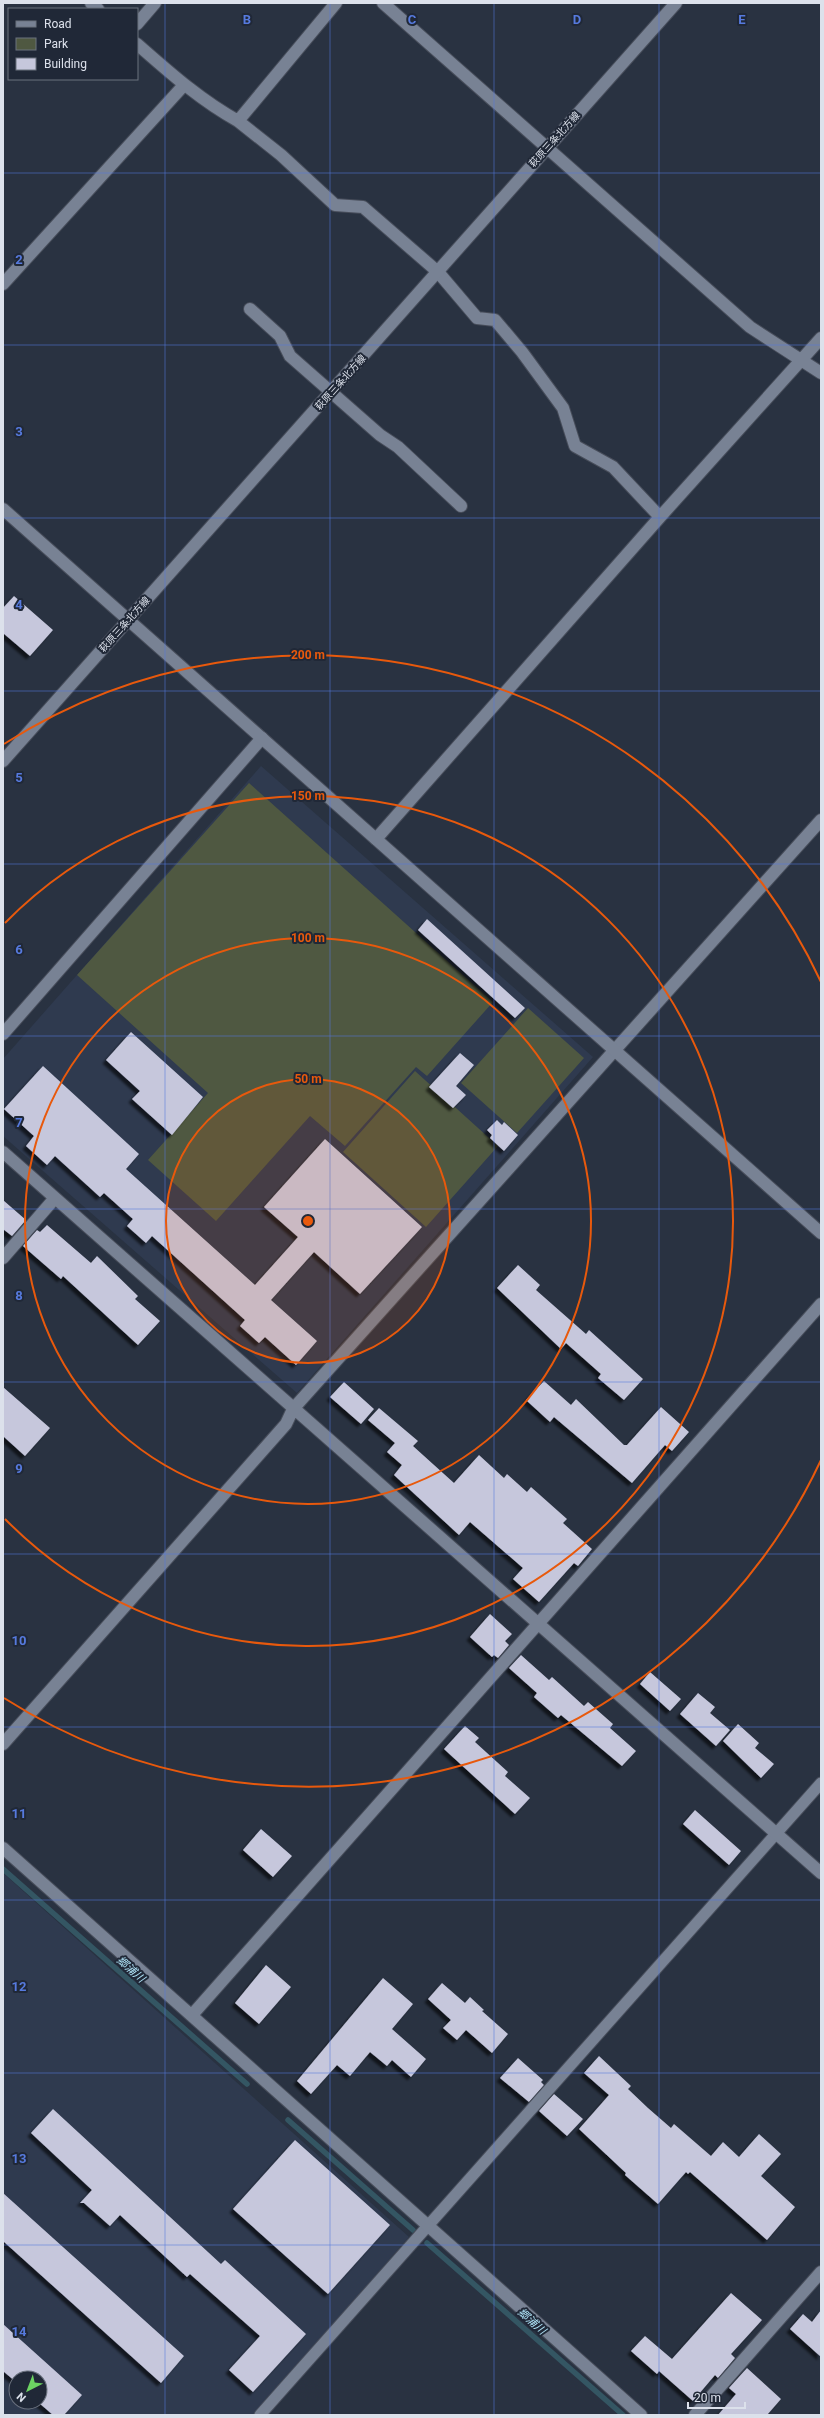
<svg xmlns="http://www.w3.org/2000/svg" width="824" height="2418" font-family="Roboto,'Noto Sans JP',sans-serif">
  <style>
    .built { fill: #2f3a4f; fill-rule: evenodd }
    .green { fill: #4f5841 }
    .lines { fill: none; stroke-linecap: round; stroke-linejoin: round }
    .stream { stroke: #345663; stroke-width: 5.5 }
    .building { fill: #c6c7dc; filter: url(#shadow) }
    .service-casing { stroke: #474d5a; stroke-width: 13 }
    .minor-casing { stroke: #474d5a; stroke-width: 14 }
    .tertiary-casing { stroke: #474d5a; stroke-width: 14 }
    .secondary-casing { stroke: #474d5a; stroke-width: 14 }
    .service { stroke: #788294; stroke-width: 11 }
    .minor { stroke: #788294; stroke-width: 12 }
    .tertiary { stroke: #788294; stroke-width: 12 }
    .secondary { stroke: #788294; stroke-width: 12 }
    .grid { fill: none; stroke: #567ade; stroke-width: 1; stroke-opacity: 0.55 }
    .ring { fill: none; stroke: #e8590c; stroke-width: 2 }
    .labels { text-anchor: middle; stroke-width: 4; stroke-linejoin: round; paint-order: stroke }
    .street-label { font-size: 10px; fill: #dce1eb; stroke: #202837 }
    .water-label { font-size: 11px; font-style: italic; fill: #b0e4f8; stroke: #202837 }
    .grid-label { font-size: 13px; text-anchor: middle; font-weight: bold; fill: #567ade; stroke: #202837; stroke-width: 4; stroke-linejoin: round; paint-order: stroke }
    .centre { fill: #e8590c; stroke: #202837; stroke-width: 2 }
    .ring-label { font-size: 12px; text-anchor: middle; font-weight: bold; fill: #e8590c; stroke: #202837; stroke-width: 4; stroke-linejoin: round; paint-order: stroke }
  </style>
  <defs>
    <filter id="shadow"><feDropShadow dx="-3.5" dy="3.5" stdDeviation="1" flood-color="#0009"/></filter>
  </defs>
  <rect width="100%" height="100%" fill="#293241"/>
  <path class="built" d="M261 766 593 1057 297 1393 3 1136V1059Z
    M3 1873 409 2237 254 2415H3ZM16 2378H40V2402H16Z"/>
  <path class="green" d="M249 783 493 1002 427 1076 416 1067 345 1146 310 1116 216 1221 148 1160 208 1093 77 975Z
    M528 1008 584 1058 517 1133 461 1083Z
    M415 1071 498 1146 426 1227 343 1152Z"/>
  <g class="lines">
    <path class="stream" d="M3 1869 247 2084
      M288 2120 413 2230
      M427 2243 623 2415"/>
  </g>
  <path class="building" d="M14 596 53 630 30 656 3 633V608Z
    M427 919 525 1008 515 1018 418 930Z
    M131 1032 203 1097 172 1135 132 1099 140 1091 106 1060Z
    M460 1053 474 1065 456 1086 466 1095 453 1108 429 1087Z
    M43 1066 139 1154 126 1169 255 1285 298 1237 264 1207 325 1139 422 1227 360 1294 314 1252 271 1300 317 1341 296 1365 265 1337 259 1343 240 1326 245 1320 152 1236 146 1243 127 1226 133 1219 104 1193 100 1197 55 1156 47 1165 26 1146 34 1136 4 1109Z
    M497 1120 502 1125 504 1122 518 1135 504 1151 490 1138 492 1135 487 1130Z
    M3 1200 26 1220 12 1236 3 1229Z
    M47 1225 91 1263 97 1256 138 1296 135 1299 160 1321 138 1345 63 1276 61 1279 23 1246 37 1230 40 1232Z
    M518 1265 540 1285 536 1290 586 1334 589 1330 643 1379 624 1400 598 1378 601 1374 566 1343 561 1349 497 1288Z
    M544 1381 571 1405 576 1399 624 1445H627L661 1407 689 1432 672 1451 665 1445 632 1483 554 1417 550 1422 526 1400Z
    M344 1382 374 1409 361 1424 330 1397Z
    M3 1387 50 1428 25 1456 3 1436Z
    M379 1408 418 1441 413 1446 454 1483 479 1455 504 1478 507 1474 527 1492 531 1487 567 1519 563 1523 592 1549 578 1566 574 1563 539 1602 513 1579 523 1568 470 1522 459 1535 394 1475 402 1465 387 1452 395 1443 368 1420Z
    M490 1614 512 1634 505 1641 509 1645 498 1658 494 1655 492 1657 470 1637Z
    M521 1655 549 1680 552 1677 584 1706 588 1702 613 1724 610 1728 636 1751 622 1766 561 1715 558 1718 534 1697 537 1693 509 1668Z
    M650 1672 681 1699 670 1711 640 1684Z
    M698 1693 715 1707 710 1713 730 1730 716 1746 680 1714Z
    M738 1724 759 1743 755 1748 774 1764 761 1778 723 1741Z
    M465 1726 479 1738 475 1742 508 1772 505 1776 530 1798 515 1814 444 1749Z
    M695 1810 741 1851 729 1865 683 1824Z
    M261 1829 292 1856 273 1877 243 1850Z
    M266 1965 291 1987 259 2024 235 2003Z
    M383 1978 413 2004 392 2029 426 2059 411 2077 392 2060 387 2066 370 2052 350 2076 337 2065 311 2094 297 2081Z
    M442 1983 465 2003 470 1997 484 2010 482 2011 508 2034 492 2053 466 2030 457 2040 443 2028 451 2020 428 1999Z
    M599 2056 631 2086 628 2089 648 2108 671 2128 674 2124 711 2156 723 2142 739 2157 759 2134 781 2154 761 2176 795 2207 767 2240 690 2172 688 2174 686 2172 658 2204 625 2175 626 2173 579 2129 609 2095 584 2073Z
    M518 2058 543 2080 541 2082 544 2085 529 2102 500 2078Z
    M554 2094 583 2119 567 2136 539 2111Z
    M53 2109 221 2264 225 2260 306 2334 253 2392 229 2370 260 2336 190 2274 187 2277 120 2215 110 2226 84 2203H80L92 2190 31 2133Z
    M295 2140 390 2225 328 2294 233 2209Z
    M3 2193 184 2356 161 2383 3 2241Z
    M731 2293 762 2320 731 2354 735 2358 718 2378 715 2375 693 2401 659 2371 657 2374 631 2351 645 2336 672 2359Z
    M821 2310V2357L790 2329 803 2314 812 2322Z
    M3 2324 82 2395 64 2415H53L38 2402H40V2378H16V2382L3 2371Z
    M747 2368 781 2399 767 2415H718L736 2394 729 2388Z"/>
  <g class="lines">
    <g class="service-casing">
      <path id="service" d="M260 2415 821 1783"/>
    </g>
    <g class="minor-casing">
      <path id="minor" d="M91 3 98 9
        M383 3 750 327 821 373
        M137 24 155 3
        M137 44C169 72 200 100 238 121L336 3
        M238 121 281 155 335 205 363 207 438 272 477 318 495 320 522 352 563 408 575 446 613 467 660 517
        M3 284 184 85
        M250 309 280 336 290 356 380 435 398 447 461 506
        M376 839 660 517 821 338
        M3 1034 262 738
        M3 1152 821 1873
        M3 1258 55 1198
        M3 1744 286 1424 293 1409 821 820
        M3 1848 641 2415
        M192 2015 821 1304
        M695 2415 821 2272"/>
    </g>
    <g class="tertiary-casing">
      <path id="tertiary" d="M3 509 821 1233"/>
    </g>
    <g class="secondary-casing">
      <path id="secondary" d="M3 761 676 3"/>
    </g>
    <use href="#service" class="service"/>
    <use href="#minor" class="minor"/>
    <use href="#tertiary" class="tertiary"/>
    <use href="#secondary" class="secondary"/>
  </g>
  <path class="grid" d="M165 3V2415M330 3V2415M494 3V2415M659 3V2415M3 173H821M3 345H821M3 518H821M3 691H821M3 864H821M3 1036H821M3 1209H821M3 1382H821M3 1554H821M3 1727H821M3 1900H821M3 2073H821M3 2245H821"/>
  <circle cx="308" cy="1221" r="142" fill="#e8590c" fill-opacity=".12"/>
  <g class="ring">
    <circle cx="308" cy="1221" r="142"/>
    <circle cx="308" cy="1221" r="283"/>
    <path d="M5 923A425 425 0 1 1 5 1519"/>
    <path d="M821 1460A566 566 0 0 1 4 1698M4 744A566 566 0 0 1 821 982"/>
  </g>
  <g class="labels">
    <g class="street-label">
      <text transform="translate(554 139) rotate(-48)" y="4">萩原三条北方線</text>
      <text transform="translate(340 382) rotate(-48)" y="4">萩原三条北方線</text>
      <text transform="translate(124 624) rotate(-48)" y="4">萩原三条北方線</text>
    </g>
    <g class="water-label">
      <text transform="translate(131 1969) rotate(41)" y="4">郷浦川</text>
      <text transform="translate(532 2321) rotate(41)" y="4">郷浦川</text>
    </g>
  </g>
  <g class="grid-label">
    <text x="247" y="24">B</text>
    <text x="412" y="24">C</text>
    <text x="577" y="24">D</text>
    <text x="742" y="24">E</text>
    <text x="19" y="264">2</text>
    <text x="19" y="436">3</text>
    <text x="19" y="609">4</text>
    <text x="19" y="782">5</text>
    <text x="19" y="954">6</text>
    <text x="19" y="1127">7</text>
    <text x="19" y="1300">8</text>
    <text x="19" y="1473">9</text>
    <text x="19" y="1645">10</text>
    <text x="19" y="1818">11</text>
    <text x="19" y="1991">12</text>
    <text x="19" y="2163">13</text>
    <text x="19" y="2336">14</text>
  </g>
  <circle cx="308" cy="1221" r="6" class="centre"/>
  <g class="ring-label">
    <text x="308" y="659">200 m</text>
    <text x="308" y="800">150 m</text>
    <text x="308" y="942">100 m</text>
    <text x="308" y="1083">50 m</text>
  </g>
  <rect width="824" height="2418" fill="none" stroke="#dce1eb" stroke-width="8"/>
  <rect x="8" y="8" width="130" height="72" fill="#202837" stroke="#6b727f"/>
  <rect x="16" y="21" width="20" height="6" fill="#788294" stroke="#6b727f"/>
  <text x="44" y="28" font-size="12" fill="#dce1eb">Road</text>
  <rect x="16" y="38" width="20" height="12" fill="#4f5841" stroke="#6b727f"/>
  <text x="44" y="48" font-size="12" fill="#dce1eb">Park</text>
  <rect x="16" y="58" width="20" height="12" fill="#c6c7dc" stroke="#6b727f"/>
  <text x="44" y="68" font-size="12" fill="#dce1eb">Building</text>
  <g transform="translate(28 2390) rotate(222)"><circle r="19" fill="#202837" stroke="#6b727f"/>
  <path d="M0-3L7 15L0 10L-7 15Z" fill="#6cd362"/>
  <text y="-6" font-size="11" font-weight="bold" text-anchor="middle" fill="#dce1eb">N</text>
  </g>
  <path d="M688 2402v6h57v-6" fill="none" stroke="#dce1eb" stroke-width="2"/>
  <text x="694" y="2402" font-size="12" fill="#dce1eb" stroke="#202837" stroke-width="3" paint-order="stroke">20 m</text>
</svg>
